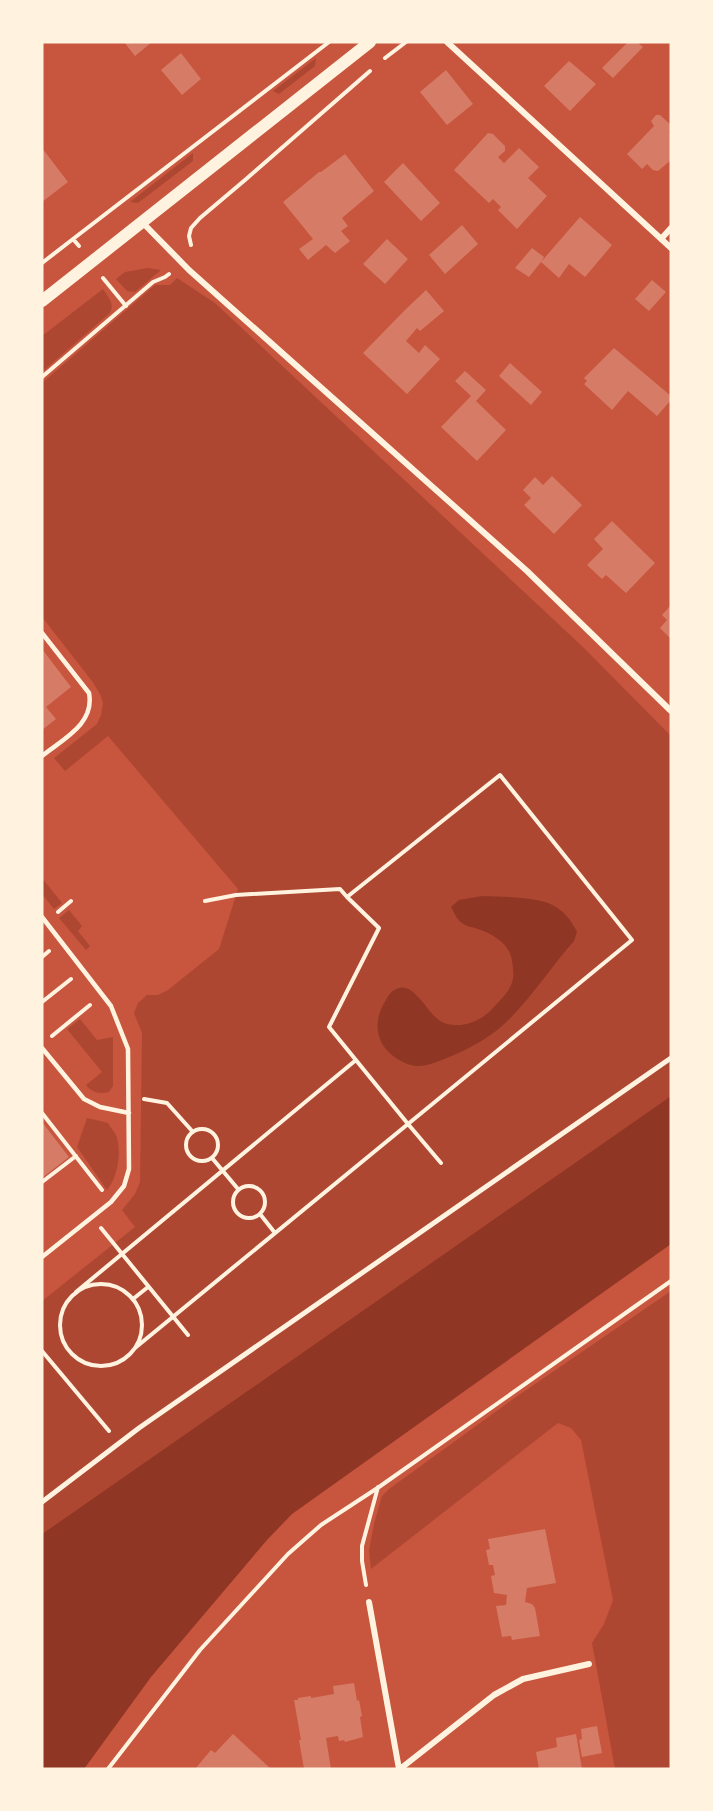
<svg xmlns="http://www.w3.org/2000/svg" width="713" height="1811" font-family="Commissioner,sans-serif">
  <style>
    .green { fill: #ae4732 }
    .water { fill: #8f3625 }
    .building { fill: #d67c66 }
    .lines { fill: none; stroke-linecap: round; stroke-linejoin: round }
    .path { stroke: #fff3e0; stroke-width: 4 }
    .service { stroke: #fff3e0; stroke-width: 4.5 }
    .pedestrian { stroke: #fff3e0; stroke-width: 5 }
    .minor { stroke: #fff3e0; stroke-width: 6 }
    .secondary { stroke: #fff3e0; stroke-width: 12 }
  </style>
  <rect width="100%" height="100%" fill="#c8553d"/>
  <path class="green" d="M316 58 315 66 279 94 273 91Z
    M193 153V161L138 203 130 202Z
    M148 268 161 270 135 292 127 291 116 279 125 272Z
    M177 278 215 303 583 647 671 736V1096L42 1534V1301L135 1227 122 1210 135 1194 140 1182 142 1033 134 1013 138 1003 147 995H158L168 990 219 949 238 889 108 736 65 771 54 758 97 724 101 715 103 703 100 694 92 681 42 617V383L155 285H170Z
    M103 289C108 297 115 304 110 313L42 372V336Z
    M42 878 62 903 54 909 42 894Z
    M69 910 82 926 78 931 90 946 86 950 59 918Z
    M80 1019 97 1040 113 1037V1086L109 1092C100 1094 92 1093 86 1085L102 1072 67 1029Z
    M87 1118 108 1123C110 1127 114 1131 116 1135 122 1151 118 1177 107 1190L77 1147Z
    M671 1291V1769H615L592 1643 604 1624 613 1600 581 1440 571 1428 558 1423 371 1569 369 1550 374 1524 382 1496 389 1489 516 1397Z"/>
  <path class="water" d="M482 896C501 897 541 896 556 907 566 913 572 922 577 932L574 941C548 970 526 1007 496 1031 476 1046 451 1058 427 1065 417 1067 410 1066 401 1061 376 1048 371 1023 386 1000 389 994 392 990 399 988 414 983 428 1013 439 1020 446 1025 452 1025 461 1025 472 1024 485 1017 492 1009 501 999 510 992 513 979 514 974 513 967 512 961 510 944 493 934 478 929 473 927 468 927 465 925 457 921 455 914 451 907L459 900Z
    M671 1096V1244L292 1514 267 1540 151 1677 84 1769H42V1534Z"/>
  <path class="building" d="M124 42H152L135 56Z
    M628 42H637L643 47 613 78 602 68Z
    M181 53 201 79 182 95 161 70Z
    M569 61 596 84 570 111 544 86Z
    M446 70 473 104 447 125 420 92Z
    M656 115H660L671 125V130L669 132 671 134V160L658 171 653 170 647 164 642 169 627 154 654 126 651 121Z
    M488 133 493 134 505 146V151L498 157 504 163 519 148 539 167 528 178 547 196 517 229 498 210 501 207 493 199 489 203 454 170Z
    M42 148 68 182 42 202Z
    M345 154 374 191 342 218 348 226 341 231 350 241 335 253 326 245 308 260 299 249 313 239 283 202 319 172H321Z
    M403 163 440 203 421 221 384 182Z
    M580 217 612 245 585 277 569 264 559 278 541 262 529 277 515 268 532 248 544 257 541 262Z
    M462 225 478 244 445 274 429 255Z
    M387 239 408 259 385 284 363 264Z
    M652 280 666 292 649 311 635 299Z
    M426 290 444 311 420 331 417 328 406 341 419 353 425 345 440 359 407 394 363 353 405 310Z
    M614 348 671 396V400L657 416 628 391 612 410 584 384 587 381 584 378Z
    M510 363 542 392 531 405 499 376Z
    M465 371 486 390 476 401 506 430 477 461 441 427 471 396 455 381Z
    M552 476 582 505 554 534 524 505 531 498 523 490 535 477 543 485Z
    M612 521 655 563 626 593 606 575 602 579 587 565 603 549 594 539Z
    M671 605V639L660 628 667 620 662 615Z
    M42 649 71 687 46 707 56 719 42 730Z
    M42 1122 69 1157 42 1178Z
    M545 1529 556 1583 527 1588 525 1602 532 1604 535 1608 540 1636 512 1640 511 1636 502 1637 496 1606 506 1605 507 1595 494 1593 491 1576 495 1575 493 1565H489L486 1550 490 1549 488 1539Z
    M354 1683 357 1701 359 1700 362 1716 360 1717 363 1737 345 1742 344 1740 339 1741 338 1736 326 1738 331 1769H304L299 1740H301L294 1700H298V1698L311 1696V1698L334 1694 333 1686Z
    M597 1726 602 1753 582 1757 579 1740 582 1739 581 1729Z
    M233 1734 271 1769H195L211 1750 215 1753Z
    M576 1734 582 1769H539L536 1752 557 1747 556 1738Z"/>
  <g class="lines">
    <path class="path" d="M385 58 406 42
      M191 245 189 236 191 228 200 218 245 180 370 71
      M79 246 73 239 329 42
      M42 263 73 239
      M103 278 126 306
      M42 377 153 282 165 277 169 274
      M500 775 632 940 408 1124 329 1027 379 928 347 897Z
      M205 901 236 895 340 889 347 897
      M58 912 71 901
      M42 957 49 951
      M42 1002 71 979
      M52 1036 90 1005
      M144 1099 167 1103 193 1132
      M42 1113 102 1190
      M186 1145a16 16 0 1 1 32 0a16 16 0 1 1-32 0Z
      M212 1158 238 1189
      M42 1182 76 1156
      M233 1202a16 16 0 1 1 32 0a16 16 0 1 1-32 0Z
      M260 1214 275 1233
      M101 1228 188 1335
      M60 1325a41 41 0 1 1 82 0a41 41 0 1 1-82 0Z
      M76 1292 356 1060
      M133 1299 148 1287
      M135 1348 408 1124 441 1163
      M42 1351 109 1431
      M366 1585 362 1561V1546L378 1487
      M108 1769 200 1650 288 1554 321 1525 379 1487 671 1281"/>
    <path class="service" d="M42 633 89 693C95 724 63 739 42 756
      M42 917 111 1006 128 1049 129 1169 124 1186 111 1202 42 1257
      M42 1048 84 1099 100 1107 129 1113"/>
    <path class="pedestrian" d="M42 1502 139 1428 671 1058"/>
    <path class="minor" d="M447 42 671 248
      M142 222 189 270 527 571 671 711
      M661 239 671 228
      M369 1602 399 1769
      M400 1769 494 1695 523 1679 589 1664"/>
    <path class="secondary" d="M42 301 370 42"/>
  </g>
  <rect width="713" height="1811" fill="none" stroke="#fff3e0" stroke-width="87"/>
</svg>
